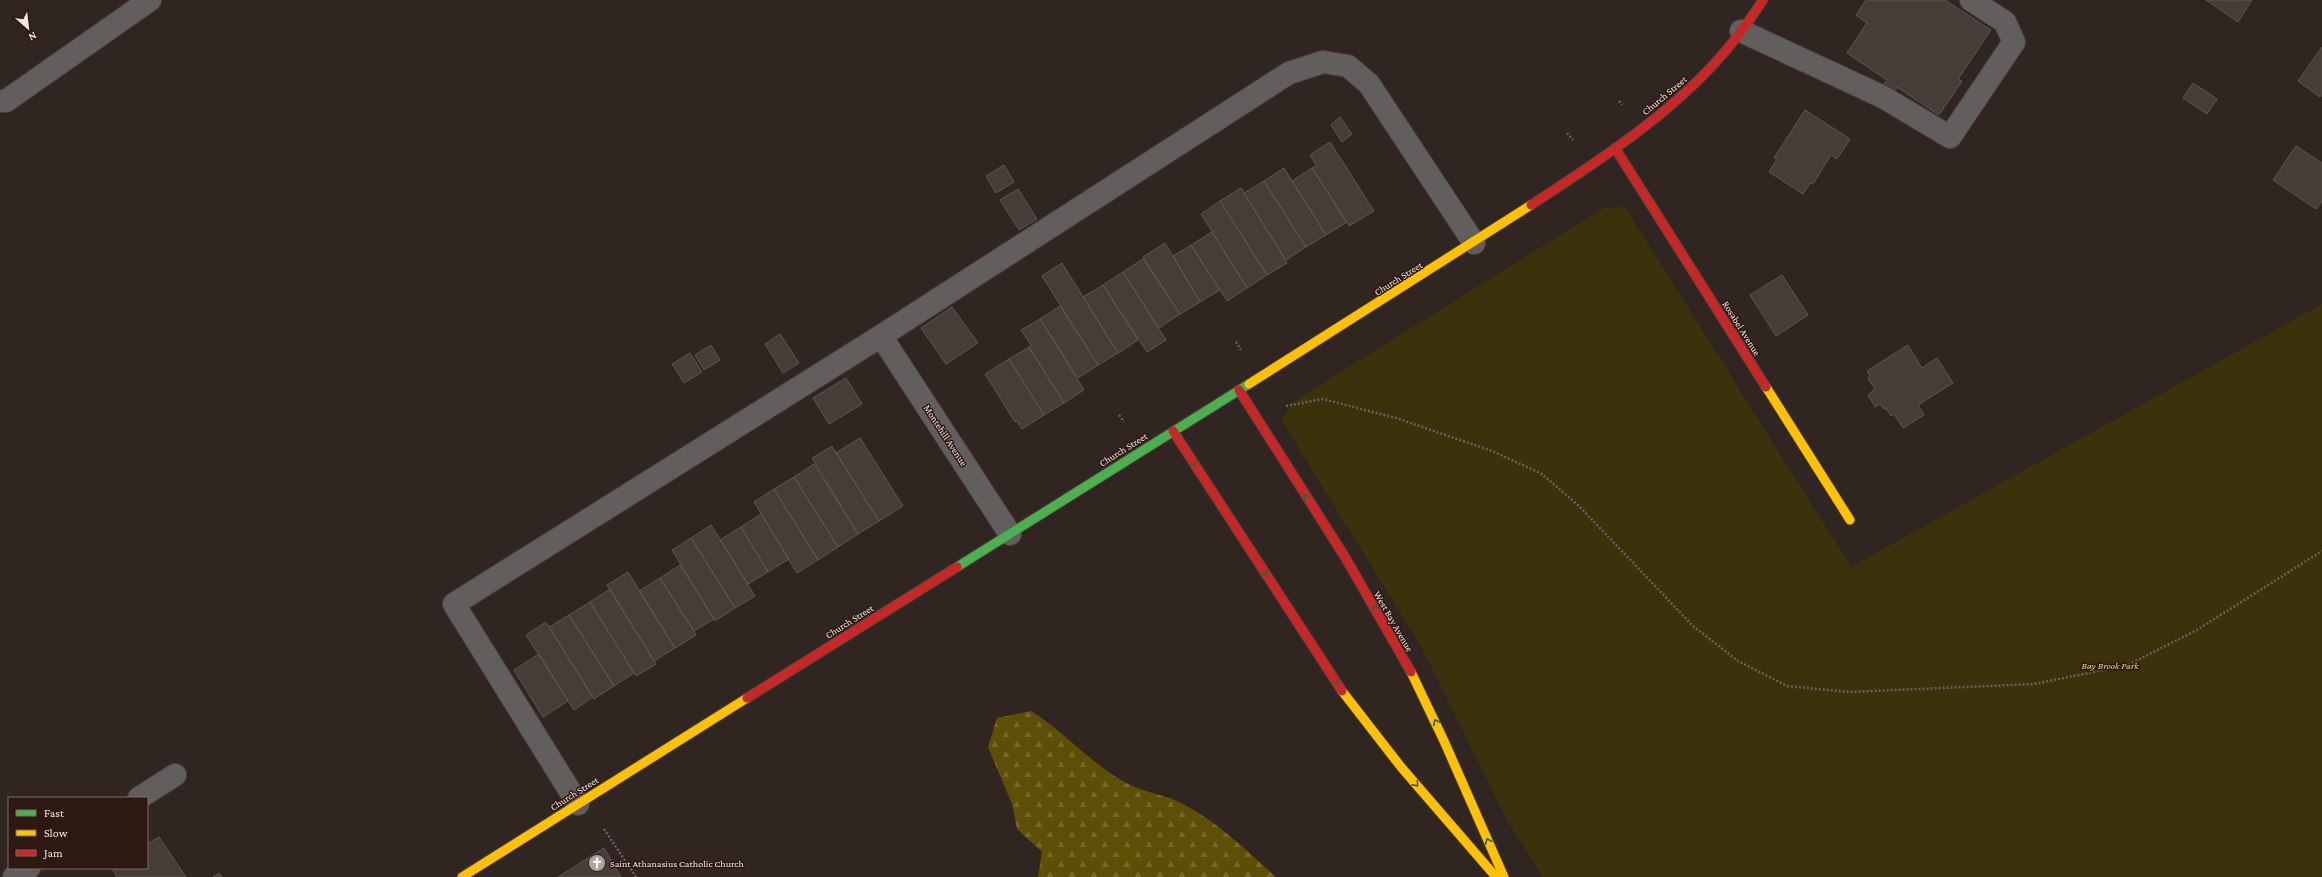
<svg xmlns="http://www.w3.org/2000/svg" width="2322" height="877" font-family="'Crimson Pro',serif">
  <style>
    .forest { fill: url(#forest-firs) }
    .green { fill: #3b320c }
    .building { fill: #463d38; stroke: #5f5651 }
    .lines { fill: none; stroke-linecap: round; stroke-linejoin: round }
    .lane-casing { stroke: #4b413f; stroke-width: 24 }
    .street-casing { stroke: #4b413f; stroke-width: 24 }
    .fast-casing { stroke: #4b413f; stroke-width: 11 }
    .slow-casing { stroke: #4b413f; stroke-width: 11 }
    .jam-casing { stroke: #4b413f; stroke-width: 11 }
    .path { stroke: #676160; stroke-width: 2.5; stroke-dasharray: 2 2; stroke-linecap: butt }
    .lane { stroke: #635e5e; stroke-width: 22 }
    .street { stroke: #635e5e; stroke-width: 22 }
    .fast { stroke: #4caf50; stroke-width: 9 }
    .slow { stroke: #ffc107; stroke-width: 9 }
    .jam { stroke: #c62828; stroke-width: 9 }
    .oneway { stroke: #3b5c2e }
    .labels { text-anchor: middle; stroke-width: 3; stroke-linejoin: round; paint-order: stroke }
    .street-label { font-size: 10px; fill: #f5e6e2; stroke: #2d1812 }
    .park-label { font-size: 10px; font-style: italic; fill: #ead672; stroke: #2d1812 }
    .poi-label { font-size: 10px; fill: #f5e6e2; stroke: #2d1812; text-anchor: start }
  </style>
  <defs>
    <pattern id="forest-firs" width="22" height="20" patternUnits="userSpaceOnUse"><rect width="22" height="20" fill="#5d4f05"/><path d="M5 1l3.5 6h-7zM16 11l3.5 6h-7z" fill="#756829"/></pattern>
  </defs>
  <rect width="100%" height="100%" fill="#312522"/>
  <path class="forest" d="M1031 711C1065 732 1092 765 1128 784 1146 793 1168 795 1185 805 1220 824 1247 851 1276 877H1038L1042 852 1017 829 1012 804 988 747 997 718Z"/>
  <path class="green" d="M1625 207 1851 567 2322 304V877H1543L1508 822 1422 648 1282 421 1291 403 1604 208Z"/>
  <path class="building" d="M1866 0H1945L1991 30 1958 79 1962 81 1939 115 1897 87 1893 95 1882 87 1887 80 1847 53 1867 23 1856 15Z
    M2206 0H2252L2238 22Z
    M2322 47V94L2320 97 2298 81Z
    M2193 83 2217 99 2207 114 2183 98Z
    M1805 110 1850 139 1837 159 1831 155 1813 184 1810 183 1803 194 1769 172 1777 159 1774 158Z
    M1340 117 1352 134 1342 142 1331 125Z
    M1330 142 1374 211 1349 226 1312 168 1317 166 1310 155Z
    M2296 146 2322 163V201L2316 209 2273 180Z
    M1004 165 1014 182 996 193 986 176Z
    M1284 168 1326 235 1306 247 1264 181Z
    M1312 168 1347 222 1326 235 1292 181Z
    M1264 181 1306 247 1286 260 1244 193Z
    M1241 188 1287 263 1267 275 1220 201Z
    M1018 189 1037 219 1019 230 1000 200Z
    M1220 201 1267 275 1247 288 1201 214Z
    M1212 232 1247 288 1227 301 1191 245Z
    M1165 243 1200 302 1180 314 1143 257Z
    M1191 245 1220 290 1200 302 1173 256Z
    M1143 259 1180 314 1159 328 1123 272Z
    M1062 263 1118 353 1098 365 1042 276Z
    M1123 272 1166 340 1147 352 1103 285Z
    M1782 275 1808 315 1776 336 1750 295Z
    M1103 285 1138 340 1118 353 1083 297Z
    M1060 306 1098 365 1078 378 1040 319Z
    M952 307 978 343 946 364 921 328Z
    M1040 319 1084 390 1064 403 1029 347 1031 345 1021 330Z
    M780 334 799 363 783 373 765 344Z
    M711 345 720 360 704 370 695 355Z
    M1908 345 1922 368 1937 358 1953 383 1918 405 1924 415 1903 428 1894 414 1891 416 1886 408 1884 409 1880 404 1875 407 1868 395 1875 389 1868 378 1870 376 1867 371Z
    M1029 347 1064 403 1044 415 1009 359Z
    M690 353 702 372 684 383 672 364Z
    M1009 359 1044 415 1022 429 1016 420 1015 422 985 374Z
    M846 378 862 404 829 424 813 398Z
    M860 438 903 506 879 521 836 453Z
    M832 446 879 521 858 534 812 458Z
    M814 464 858 534 838 547 794 477Z
    M794 477 838 547 818 560 774 489Z
    M774 489 818 560 797 573 754 502Z
    M761 514 789 559 768 572 741 527Z
    M711 525 755 596 735 608 691 538Z
    M741 527 768 572 748 584 720 540Z
    M691 538 735 608 715 621 672 550Z
    M680 565 714 619 694 631 660 578Z
    M628 572 675 648 654 661 607 585Z
    M660 578 696 635 675 648 639 591Z
    M610 589 656 664 636 676 590 602Z
    M590 602 634 673 614 686 569 615Z
    M569 615 614 686 594 699 549 627Z
    M546 622 593 697 574 710 526 635Z
    M539 654 568 701 543 717 514 670Z
    M159 837 186 877H117L112 868H147V844Z
    M604 848 621 877H558Z
    M219 873 222 877H213Z"/>
  <g class="lines">
    <g class="lane-casing">
      <path id="lane" d="M1741 31 1883 97 1950 137 2014 42 2005 22 1971 0
        M0 101H6L150 0
        M139 798 175 775
        M578 804 454 604 881 336 1289 73 1323 62 1348 66 1369 84 1474 243
        M14 877 29 868"/>
    </g>
    <g class="street-casing">
      <path id="street" d="M881 336 1010 534"/>
    </g>
    <g class="fast-casing">
      <path id="fast" d="M957 567 1249 384"/>
    </g>
    <g class="slow-casing">
      <path id="slow" d="M1249 384 1531 205
        M1766 387 1850 520
        M1411 672 1444 741 1504 877
        M1342 691 1401 767 1496 877
        M462 877 747 698"/>
    </g>
    <g class="jam-casing">
      <path id="jam" d="M1615 148 1766 387
        M1531 205C1595 163 1661 121 1713 65 1732 45 1748 23 1763 0
        M1239 390 1345 557 1411 672
        M1173 431 1342 691
        M747 698 957 567"/>
    </g>
    <path class="path" d="M1619 101 1622 105
      M1567 133 1573 140
      M1236 342 1241 350
      M1286 406 1323 399 1396 418 1492 451 1542 474 1579 506 1693 626 1738 661 1787 686 1849 692 2034 684 2128 665 2197 630 2322 551
      M1119 415 1124 422
      M604 829 636 877"/>
    <use href="#lane" class="lane"/>
    <use href="#street" class="street"/>
    <use href="#fast" class="fast"/>
    <use href="#slow" class="slow"/>
    <use href="#jam" class="jam"/>
  </g>
  <defs><path id="oneway-chevron" d="M-2-3.5L2.5 0L-2 3.5" fill="none" stroke-width="1.6" stroke-linecap="round" stroke-linejoin="round"/></defs>
  <g class="oneway">
    <use href="#oneway-chevron" transform="translate(1194 464) rotate(57)"/>
    <use href="#oneway-chevron" transform="translate(1306 497) rotate(-122)"/>
    <use href="#oneway-chevron" transform="translate(1265 573) rotate(57)"/>
    <use href="#oneway-chevron" transform="translate(1375 608) rotate(-120)"/>
    <use href="#oneway-chevron" transform="translate(1336 682) rotate(56)"/>
    <use href="#oneway-chevron" transform="translate(1436 722) rotate(-117)"/>
    <use href="#oneway-chevron" transform="translate(1416 784) rotate(49)"/>
    <use href="#oneway-chevron" transform="translate(1488 841) rotate(-113)"/>
  </g>
  <defs>
    <g id="church-disc" transform="scale(0.9)"><circle r="9.5" fill="#b0a29f" stroke="#2d1812"/><path d="M-1.2-6h2.4v3.5h3.3v2.4h-3.3V6h-2.4V-.1h-3.3v-2.4h3.3Z" fill="#fff"/></g>
  </defs>
  <g fill-rule="evenodd">
    <use href="#church-disc" x="597" y="863"/>
  </g>
  <g class="labels">
    <g class="street-label">
      <text transform="translate(1664 95) rotate(-40)" y="4">Church Street</text>
      <text transform="translate(1398 278) rotate(-32)" y="4">Church Street</text>
      <text transform="translate(1742 328) rotate(58)" y="4">Rosabel Avenue</text>
      <text transform="translate(946 435) rotate(57)" y="4">Montehill Avenue</text>
      <text transform="translate(1123 449) rotate(-32)" y="4">Church Street</text>
      <text transform="translate(849 621) rotate(-32)" y="4">Church Street</text>
      <text transform="translate(1394 621) rotate(60)" y="4">West Bay Avenue</text>
      <text transform="translate(574 793) rotate(-32)" y="4">Church Street</text>
    </g>
    <g class="park-label">
      <text x="2110" y="669">Bay Brook Park</text>
    </g>
    <g class="poi-label">
      <text x="610" y="867">Saint Athanasius Catholic Church</text>
    </g>
  </g>
  <rect x="8" y="797" width="140" height="72" fill="#2d1812" stroke="#7d6a65"/>
  <rect x="16" y="810" width="20" height="6" fill="#4caf50" stroke="#7d6a65"/>
  <text x="44" y="817" font-size="12" fill="#f5e6e2">Fast</text>
  <rect x="16" y="830" width="20" height="6" fill="#ffc107" stroke="#7d6a65"/>
  <text x="44" y="837" font-size="12" fill="#f5e6e2">Slow</text>
  <rect x="16" y="850" width="20" height="6" fill="#c62828" stroke="#7d6a65"/>
  <text x="44" y="857" font-size="12" fill="#f5e6e2">Jam</text>
  <g transform="translate(28 28) rotate(152)" stroke="#2d1812" stroke-width="3" paint-order="stroke">
  <path d="M0-3L7 15L0 10L-7 15Z" fill="#f5e6e2"/>
  <text y="-6" font-size="11" font-weight="bold" text-anchor="middle" fill="#f5e6e2">N</text>
  </g>
</svg>
